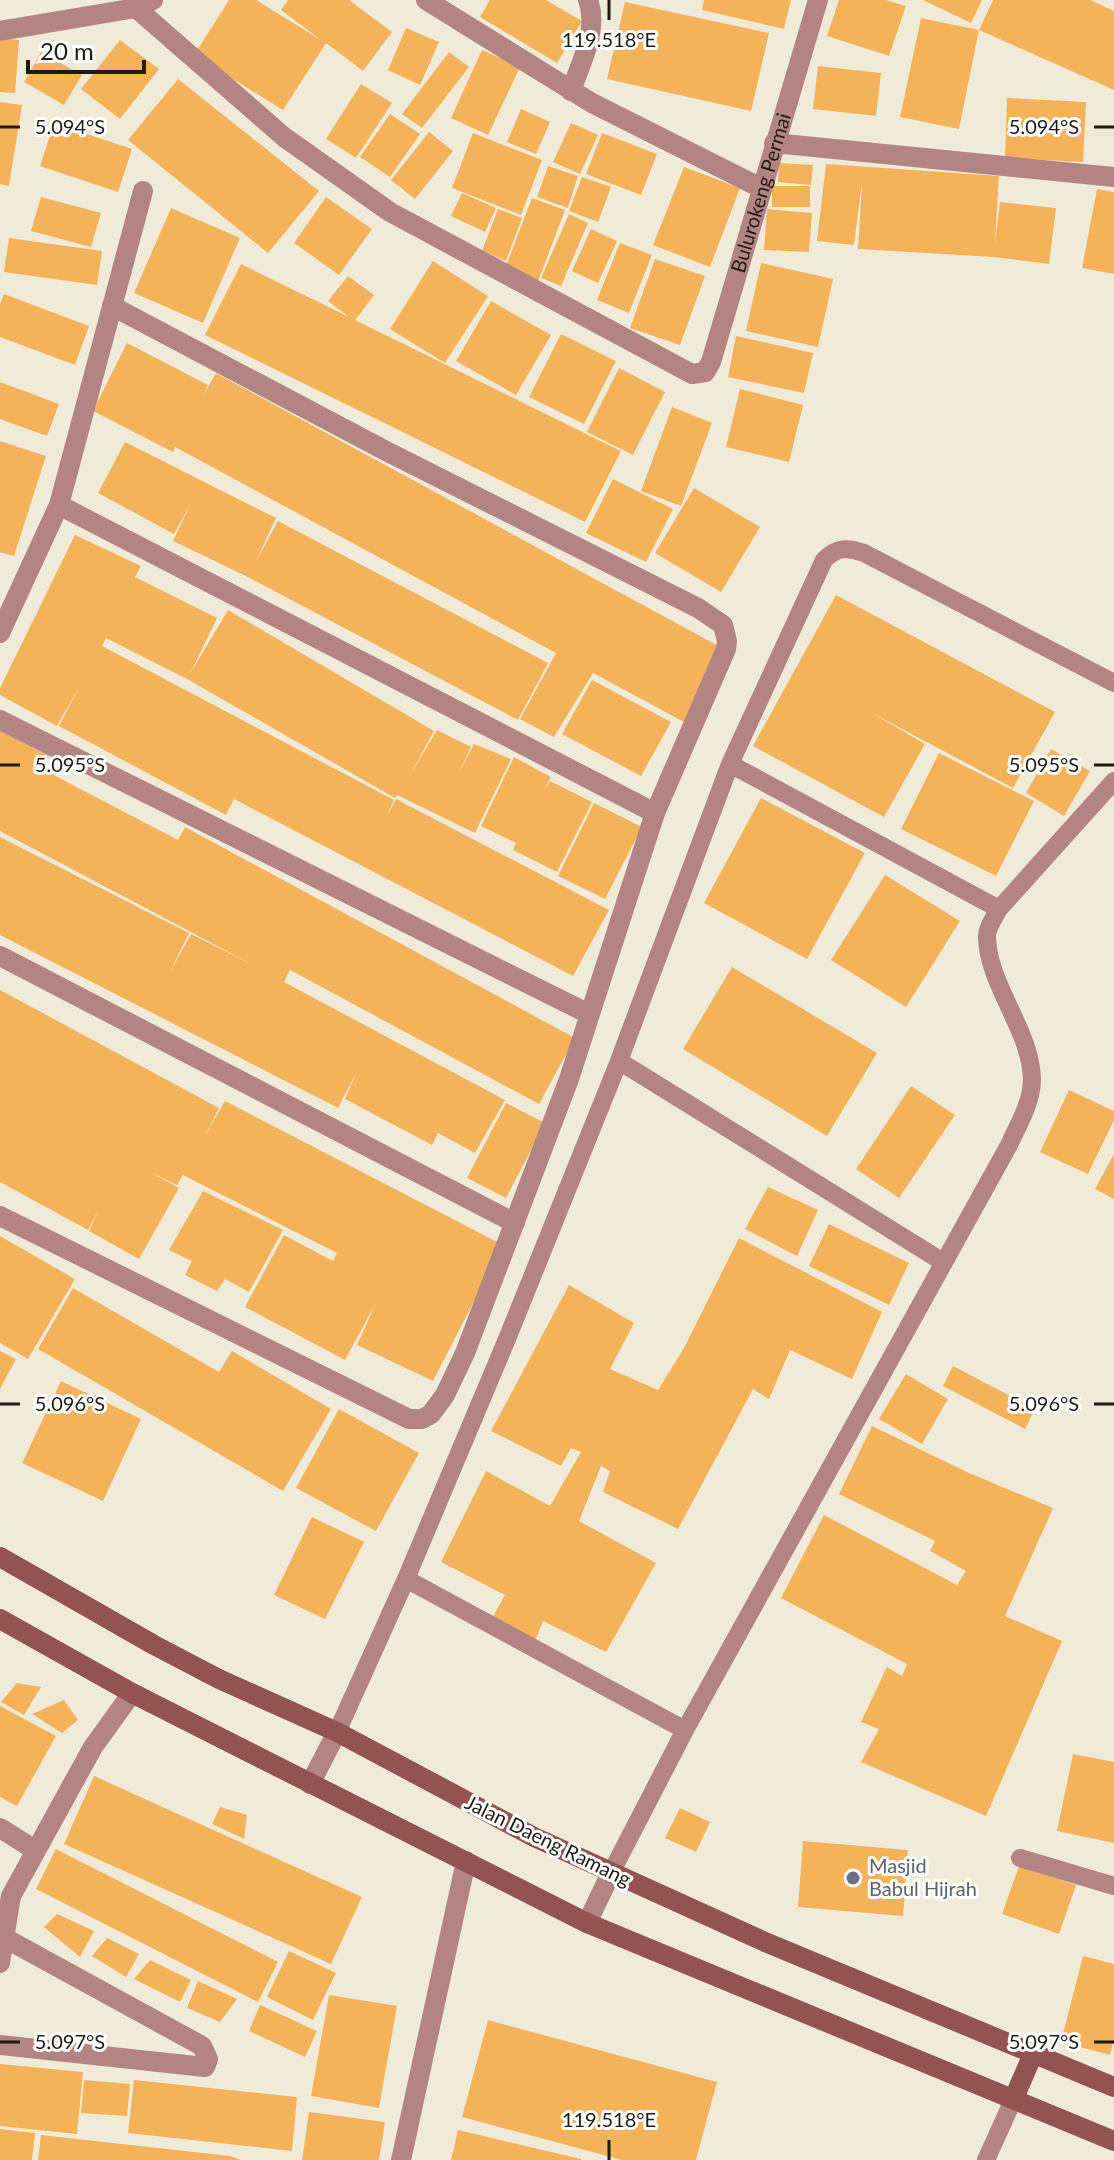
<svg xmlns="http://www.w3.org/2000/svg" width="1114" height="2160" font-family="Lato,sans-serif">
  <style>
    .building { fill: #f4b35b }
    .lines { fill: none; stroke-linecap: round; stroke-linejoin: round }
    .service { stroke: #b38484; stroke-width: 18 }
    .minor { stroke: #b38484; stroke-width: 20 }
    .secondary { stroke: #945353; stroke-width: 20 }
    .ticks { fill: none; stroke: #1d1b14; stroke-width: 3 }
    .worship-dot { fill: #6b7280; stroke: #fff; stroke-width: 3 }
    .labels { text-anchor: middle; stroke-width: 6; stroke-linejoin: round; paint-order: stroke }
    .street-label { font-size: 20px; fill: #1d1b14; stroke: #fff }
    .worship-label { font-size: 20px; fill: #5b616d; stroke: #fff; text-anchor: start }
    .ticks-label { font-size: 20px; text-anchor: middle; fill: #1d1b14; stroke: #fff; stroke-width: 6; stroke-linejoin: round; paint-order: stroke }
  </style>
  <rect width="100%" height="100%" fill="#f0ebd8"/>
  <path class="building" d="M229 0H256L321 40 281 10 288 0H349L392 32 363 71 326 43 283 110 194 55Z
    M490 0H546L582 21 557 63 480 17Z
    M704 0H791L784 29 702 10Z
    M839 0H886L906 6 889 56 827 36Z
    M923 0H982L971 23Z
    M993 0H1090L1114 11V90L979 30 959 129 900 117 921 18 979 30Z
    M625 2 769 33 751 111 607 79Z
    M406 28 439 42 420 85 388 70Z
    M0 38 19 40 15 93 0 92Z
    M120 40 159 69 120 119 81 89Z
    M482 50 520 67 488 135 451 118Z
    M41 52 82 75 64 105 24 82Z
    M449 52 469 67 422 128 402 114Z
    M818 66 881 73 876 116 813 109Z
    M178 79 319 191 268 253 128 140Z
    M361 84 392 103 356 158 326 139Z
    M1007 98 1086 102 1083 162 1005 158Z
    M0 102 22 105 9 186 0 184Z
    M521 109 550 122 536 154 507 142Z
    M390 114 420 134 390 177 360 157Z
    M54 123 132 149 118 192 40 166Z
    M571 123 598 135 580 174 553 162Z
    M429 132 453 151 415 199 391 180Z
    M473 133 542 160 521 215 452 188Z
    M602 133 657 154 641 195 586 174Z
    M779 163 813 165 811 185 778 182Z
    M826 164 999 176 995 243 1000 202 1056 208 1049 264 994 257 858 249 862 182 854 245 817 241Z
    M548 166 578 176 568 208 537 197Z
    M684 167 740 188 710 267 653 245Z
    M582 177 611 187 598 222 569 211Z
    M772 186H810V207H772Z
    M1097 189 1114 192V274L1082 268Z
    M462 193 496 208 485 232 451 216Z
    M41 197 101 213 91 247 31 231Z
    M326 197 372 229 339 275 294 243Z
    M532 198 565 210 537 284 504 271Z
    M171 208 240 238 203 323 134 293Z
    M498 209 522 218 506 261 482 251Z
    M767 209 812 213 809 252 764 250Z
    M569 214 588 223 561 286 541 278Z
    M591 229 617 241 598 283 572 271Z
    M9 238 102 251 97 285 4 272Z
    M620 243 652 255 629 313 597 300Z
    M655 259 705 276 680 345 630 328Z
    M433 261 488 296 445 363 390 329Z
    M761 263 833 279 818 347 746 331Z
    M241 264 349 317 328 301 348 276 374 295 355 320 621 451 585 522 205 335Z
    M4 294 89 326 75 365 0 337V304Z
    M491 301 551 335 516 395 456 361Z
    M561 334 616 361 584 424 529 397Z
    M736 336 813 353 804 393 728 377Z
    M127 343 208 385 203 396 216 373 724 649 684 722 593 673 554 737 520 719 556 653 175 447 173 452 93 411Z
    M619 368 665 392 633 455 587 432Z
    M0 382 59 404 47 436 0 419Z
    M740 389 803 405 789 462 726 447Z
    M672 407 712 423 681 506 641 491Z
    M0 441 46 456 14 556 0 552Z
    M125 442 276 518 256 561 278 521 548 663 518 720 248 577 173 541 189 507 174 534 98 493Z
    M613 479 673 509 646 562 586 533Z
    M694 488 760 527 721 592 655 553Z
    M75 535 141 566 135 577 217 618 191 672 228 610 434 731 410 775 437 730 471 747 459 773 474 744 511 759 475 833 397 795 395 798 187 679 106 638 102 646 394 800 387 816 396 799 609 910 573 976 234 799 226 815 59 726 79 687 57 726 0 695V688Z
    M836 595 1055 712 1013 788 872 713 925 744 884 817 753 746Z
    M592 680 671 722 641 776 562 734Z
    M0 731 49 756 42 769 178 840 185 827 575 1038 539 1104 290 970 284 982 505 1100 475 1153 438 1133 432 1145 345 1099 356 1073 338 1108 0 935V837L189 933 170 972 191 934 253 965 0 831Z
    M1051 749 1090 771 1064 816 1026 793Z
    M939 753 1034 801 996 876 901 829Z
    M514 757 551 777 544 790 550 781 592 802 557 872 513 850 516 843 481 826Z
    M761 798 865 853 807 959 704 903Z
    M594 803 642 827 605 899 558 876Z
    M885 875 960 921 906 1007 831 960Z
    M732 967 877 1053 827 1136 683 1049Z
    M0 990 219 1108 205 1136 225 1101 503 1245 433 1381 357 1345 376 1303 345 1360 245 1307 284 1235 333 1261 337 1253 183 1175 177 1185 152 1173 179 1188 139 1259 89 1231 98 1211 88 1230 0 1182Z
    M911 1086 955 1115 899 1198 856 1169Z
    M1069 1090 1114 1111V1120L1088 1174 1040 1152Z
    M506 1103 545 1123 506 1198 467 1178Z
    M1114 1154V1199L1095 1189Z
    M768 1187 818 1210 797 1256 745 1229Z
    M203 1191 283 1230 249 1292 225 1279 217 1291 185 1275 192 1261 169 1250Z
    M829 1224 909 1263 889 1305 809 1266Z
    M0 1236 75 1279 28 1359 0 1343Z
    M739 1238 882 1312 852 1379 790 1350 769 1399 753 1389 678 1529 603 1492 610 1471 601 1466 579 1521 656 1563 606 1652 543 1621 535 1641 491 1620 505 1595 441 1562 486 1471 550 1506 581 1452 571 1448 561 1466 491 1431 569 1285 634 1323 610 1369 658 1390 684 1348Z
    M73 1288 219 1372 232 1351 331 1409 283 1491 38 1349Z
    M0 1351 16 1359 0 1389Z
    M953 1366 1035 1409 1025 1429 943 1386Z
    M906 1374 948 1399 922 1444 879 1419Z
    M61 1381 141 1419 103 1501 22 1463Z
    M339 1409 419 1453 376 1531 296 1488Z
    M872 1426 969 1473 1053 1508 1005 1616 1062 1641 986 1816 861 1762 879 1729 861 1722 887 1667 902 1676 907 1664 781 1598 824 1515 957 1585 966 1571 930 1551 935 1541 839 1494Z
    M312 1517 364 1542 325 1619 274 1595Z
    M17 1683 41 1687 24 1715 1 1702Z
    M64 1700 78 1720 62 1733 32 1714Z
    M0 1706 56 1736 17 1806 0 1797Z
    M1073 1754 1114 1762V1843L1057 1831Z
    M94 1776 362 1897 331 1964 64 1844Z
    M220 1807 247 1815 244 1839 212 1824Z
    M680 1808 710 1822 696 1852 665 1838Z
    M803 1841 908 1850 903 1916 798 1907Z
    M56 1849 278 1962 258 2002 36 1889Z
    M1019 1866 1076 1885 1059 1934 1002 1914Z
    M57 1914 94 1931 80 1957 44 1927Z
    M107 1938 139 1954 126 1977 92 1956Z
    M289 1951 336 1973 313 2020 267 1997Z
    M1083 1956 1114 1964V2040L1110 2055 1061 2042Z
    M150 1960 191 1980 180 2002 134 1979Z
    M198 1981 237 1999 220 2022 187 2008Z
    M329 1995 397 2006 379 2108 311 2096Z
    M260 2005 317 2031 305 2057 249 2031Z
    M488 2020 717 2082 696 2160H622L462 2117Z
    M0 2064 83 2072 77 2134 0 2126Z
    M84 2080 130 2084 127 2116 81 2113Z
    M134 2080 297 2097 292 2151 128 2133Z
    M309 2112 385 2122 379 2160H302Z
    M0 2129 35 2133 32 2160H0Z
    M458 2130 581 2159V2160H451Z
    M41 2135 230 2156 241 2160H38Z"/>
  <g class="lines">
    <path class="service" d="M730 764 999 909
      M619 1061 943 1262
      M406 1579 685 1730
      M337 1732 406 1579 507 1339 619 1061 730 764 824 560C837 547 847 547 864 553L1114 683
      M1020 1858 1114 1886
      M611 1873 685 1730 1009 1145C1018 1125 1031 1104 1032 1081 1032 1031 988 986 987 937 987 927 994 918 999 909L1114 781
      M986 2160 1014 2098"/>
    <g class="minor">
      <path d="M426 0 592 103 761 188"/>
      <path id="s1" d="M136 8 284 137 390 212 692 374 705 372 711 362 818 0"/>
      <path d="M0 31 136 8 153 0"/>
      <path d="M571 91C581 62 599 29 588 0"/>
      <path d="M774 143 1114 177"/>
      <path d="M59 505 655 813"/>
      <path d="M0 633 59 505 143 191"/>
      <path d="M0 720 589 1014"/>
      <path d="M0 956 515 1223"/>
      <path d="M0 1216 409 1419H422L431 1414 445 1395 465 1353 569 1079 655 813 726 649 727 641 723 625 698 608 386 451 112 306"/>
      <path d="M310 1784 337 1732"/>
      <path d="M0 1828 35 1850"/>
      <path d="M587 1923 611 1873"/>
      <path d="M0 1963 11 1896 93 1747 132 1693"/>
      <path d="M0 2045 205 2067 208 2059 202 2046 3 1937"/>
      <path d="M401 2160 466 1861"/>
    </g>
    <path class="secondary" d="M0 1557 154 1645 219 1679 337 1732 534 1837 765 1942 1114 2087
      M0 1619 132 1693 587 1923 1114 2141
      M1014 2098 1033 2054"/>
  </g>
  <path class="ticks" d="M609 0V20M0 127H20M1094 127H1114M0 765H20M1094 765H1114M0 1404H20M1094 1404H1114M0 2042H20M1094 2042H1114M609 2140V2160"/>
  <circle class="worship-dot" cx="853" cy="1878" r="8"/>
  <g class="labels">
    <g class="street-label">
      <text dy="7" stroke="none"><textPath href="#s1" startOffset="870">Bulurokeng Permai</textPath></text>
      <text transform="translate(548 1841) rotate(26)" y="7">Jalan Daeng Ramang</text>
    </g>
    <g class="worship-label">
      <text x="869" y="1873">Masjid<tspan x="869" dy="23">Babul Hijrah</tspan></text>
    </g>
  </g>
  <g class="ticks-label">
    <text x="609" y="47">119.518°E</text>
    <text x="70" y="134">5.094°S</text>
    <text x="1044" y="134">5.094°S</text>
    <text x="70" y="772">5.095°S</text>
    <text x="1044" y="772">5.095°S</text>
    <text x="70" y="1411">5.096°S</text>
    <text x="1044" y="1411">5.096°S</text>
    <text x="70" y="2049">5.097°S</text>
    <text x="1044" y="2049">5.097°S</text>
    <text x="609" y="2127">119.518°E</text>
  </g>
  <path d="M28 60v12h116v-12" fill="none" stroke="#1d1b14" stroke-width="4"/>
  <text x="40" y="60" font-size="24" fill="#1d1b14" stroke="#ffffff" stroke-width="6" paint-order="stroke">20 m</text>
</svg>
